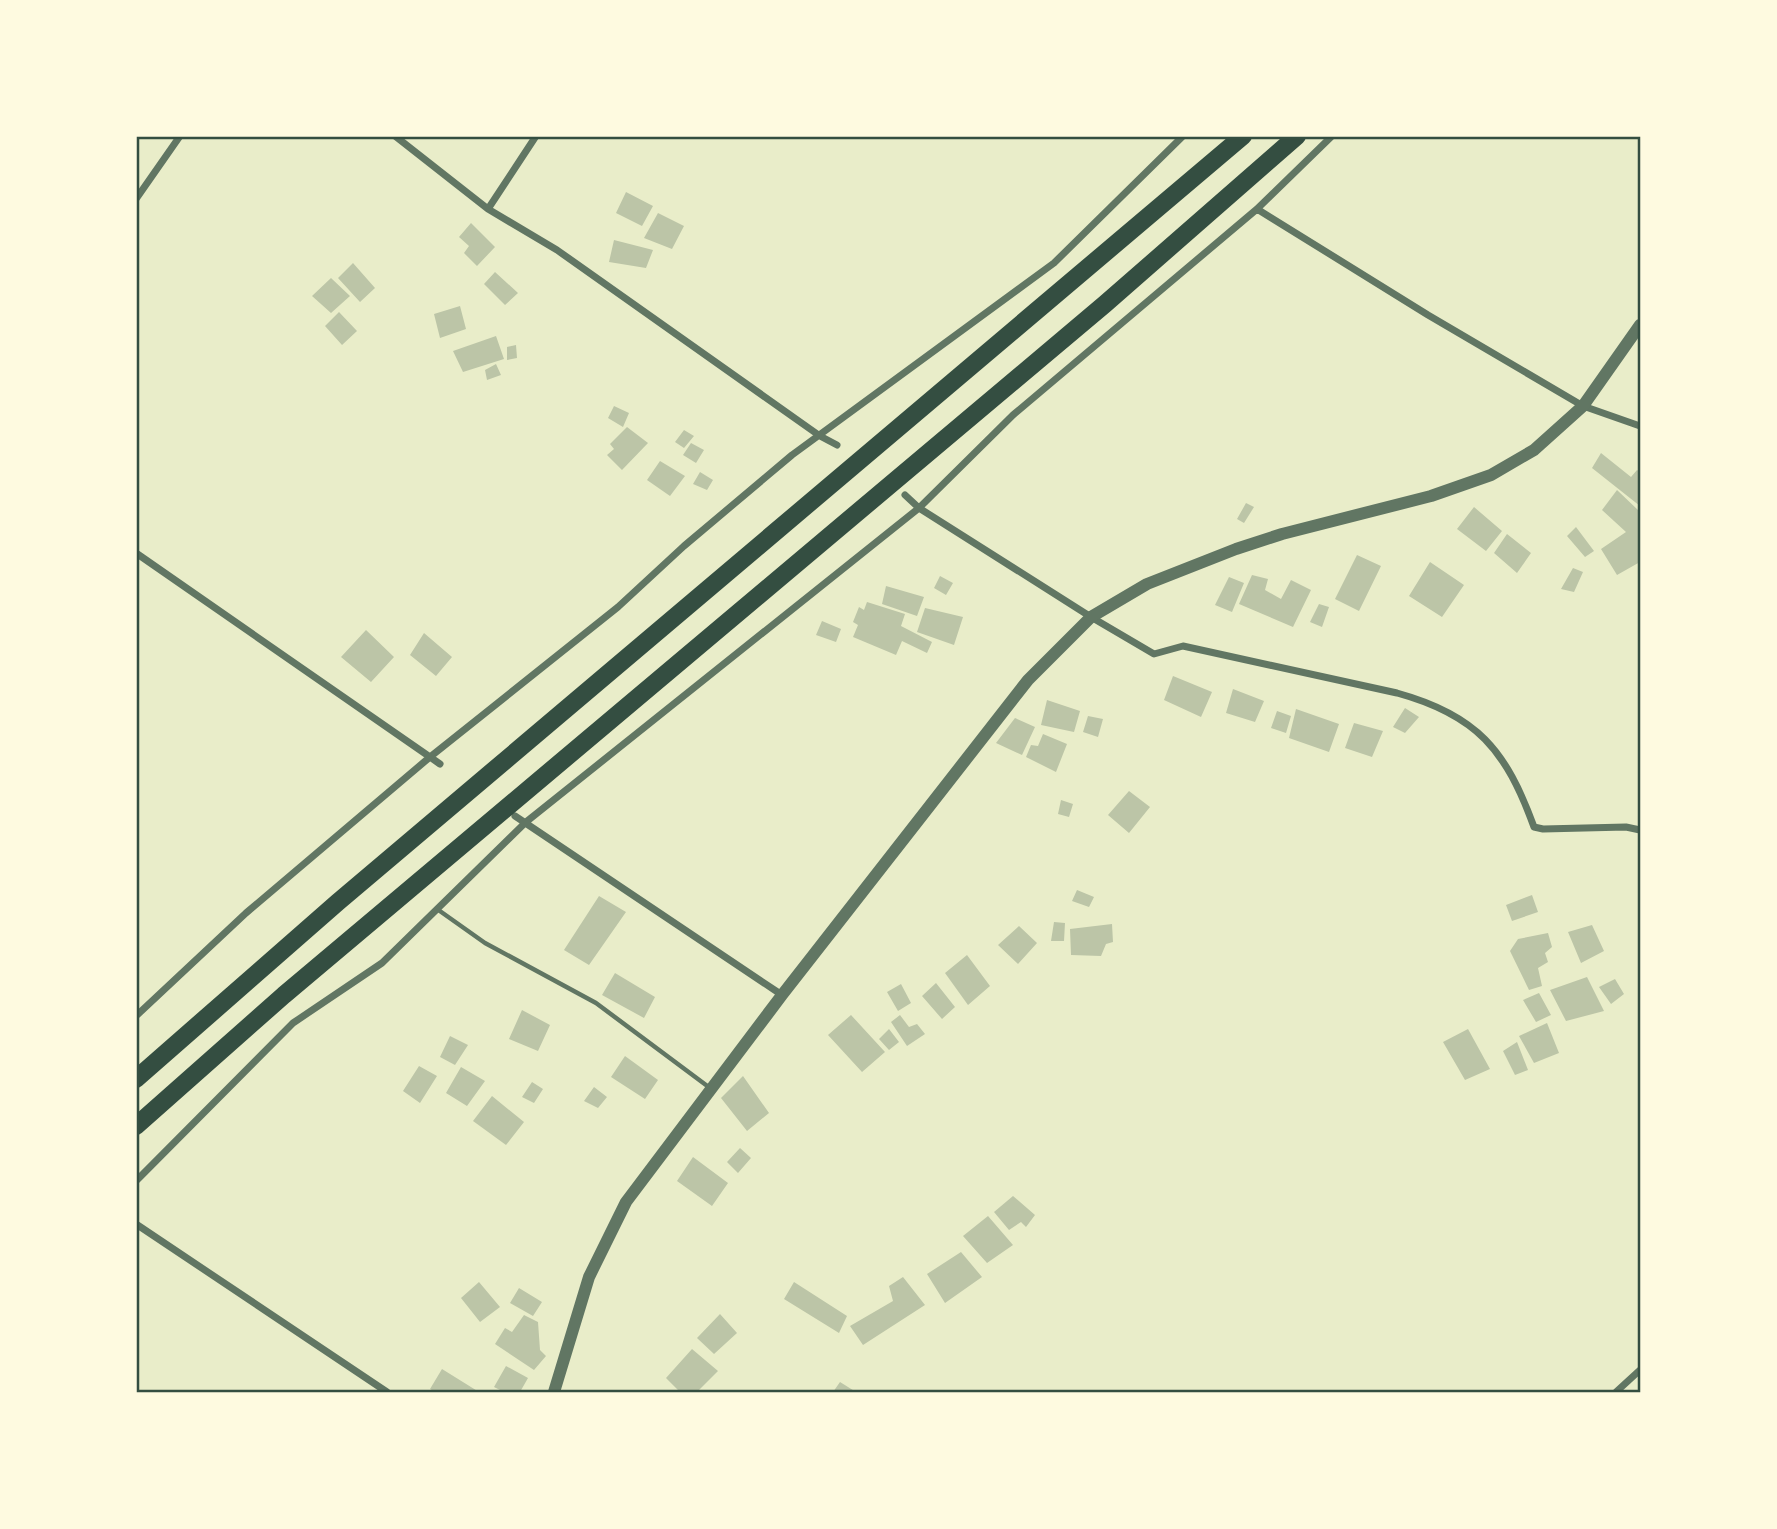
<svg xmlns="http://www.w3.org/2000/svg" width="1777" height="1529" font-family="Inter,sans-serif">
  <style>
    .building { fill: #bcc5a7 }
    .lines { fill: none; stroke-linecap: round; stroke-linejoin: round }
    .service { stroke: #617663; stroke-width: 4.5 }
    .minor { stroke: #617663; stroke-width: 7 }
    .tertiary { stroke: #617663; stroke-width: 12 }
    .motorway { stroke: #344e41; stroke-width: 18 }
    .neatline { fill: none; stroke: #344e41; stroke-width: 2.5 }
  </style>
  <rect width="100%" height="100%" fill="#e9edc9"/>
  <path class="building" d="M626 192 653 206 642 226 616 213Z
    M658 213 684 226 672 249 644 238Z
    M471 223 495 247 477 266 464 253 469 246 459 237Z
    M614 240 653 250 646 268 609 262Z
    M353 263 375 288 360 302 338 278Z
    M495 272 518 293 505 305 484 284Z
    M331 278 350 296 331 313 312 296Z
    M460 306 466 329 440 338 434 314Z
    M339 312 357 331 342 345 325 326Z
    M496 336 504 359 463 372 453 351Z
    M516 345 517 358 507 360V347Z
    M496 364 501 375 487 380 485 370Z
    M614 406 629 413 623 427 608 418Z
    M627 427 648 443 622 470 607 455 614 449 610 444Z
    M684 430 694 436 684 448 675 442Z
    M691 443 704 450 696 463 683 455Z
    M1601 453 1631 477 1637 470 1640 472V506L1592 468Z
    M660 461 685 476 670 496 647 480Z
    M700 472 713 480 707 490 693 484Z
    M1617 490 1638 510 1640 515V562L1617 575 1601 549 1626 532 1602 510Z
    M1246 503 1254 507 1244 523 1237 519Z
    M1474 507 1502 531 1486 551 1457 529Z
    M1576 527 1594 551 1585 557 1567 536Z
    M1507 534 1531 553 1517 573 1494 553Z
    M1357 555 1381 566 1359 611 1335 599Z
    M1430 562 1464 585 1442 617 1409 596Z
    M1573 568 1583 572 1574 592 1561 589Z
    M1252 575 1268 579 1265 590 1281 599 1291 580 1311 590 1293 627 1239 604Z
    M940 576 953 583 946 595 934 588Z
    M1229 577 1244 583 1232 612 1215 605Z
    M886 586 924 597 917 616 882 604Z
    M867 602 905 614 901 626 932 642 927 653 902 641 896 655 853 637 858 625 853 622 859 607 864 610Z
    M1319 604 1329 607 1322 627 1310 622Z
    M925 608 963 617 954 645 917 632Z
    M822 621 841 629 836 642 816 635Z
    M366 630 394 657 371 682 341 657Z
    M424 633 452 657 436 676 410 655Z
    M1173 676 1212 692 1201 717 1164 700Z
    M1233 689 1264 701 1255 722 1226 713Z
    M1047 700 1080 711 1074 732 1041 725Z
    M1405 708 1419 717 1405 733 1393 727Z
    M1296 709 1339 724 1329 752 1289 738Z
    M1277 711 1291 716 1286 733 1271 728Z
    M1088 716 1103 719 1098 737 1083 732Z
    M1015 718 1035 727 1022 755 996 743Z
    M1354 723 1383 731 1372 757 1345 748Z
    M1043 734 1067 744 1056 772 1026 757 1031 745 1038 746Z
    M1129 791 1150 807 1129 833 1108 815Z
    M1061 800 1073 804 1069 817 1058 814Z
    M1077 890 1094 897 1089 907 1072 901Z
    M1532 895 1538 912 1512 921 1506 905Z
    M599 896 626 912 589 965 564 950Z
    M1054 922 1065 923 1064 941H1051Z
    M1112 924 1113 942 1106 944 1101 956 1071 955 1070 929Z
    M1592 925 1604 951 1581 963 1568 932Z
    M1019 926 1037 943 1018 964 998 945Z
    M1548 933 1552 947 1545 953 1548 962 1538 968 1542 986 1529 990 1510 951 1518 939Z
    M967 955 990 986 968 1005 945 973Z
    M615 973 655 997 644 1018 602 995Z
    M1587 977 1604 1011 1566 1021 1550 990Z
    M1615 979 1624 994 1611 1004 1599 987Z
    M936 983 955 1007 942 1019 922 996Z
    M901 984 911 1003 898 1011 887 992Z
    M1539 993 1551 1015 1536 1022 1523 1000Z
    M522 1010 550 1025 538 1051 509 1039Z
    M851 1015 885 1052 862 1072 828 1035Z
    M900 1015 909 1027 917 1024 925 1034 907 1046 891 1022Z
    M1547 1023 1559 1053 1534 1063 1519 1036Z
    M889 1029 899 1042 889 1050 879 1039Z
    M1468 1029 1490 1069 1465 1080 1443 1042Z
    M450 1036 468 1045 455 1065 440 1057Z
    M1517 1042 1528 1070 1515 1075 1503 1051Z
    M625 1056 658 1080 645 1099 611 1077Z
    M419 1066 437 1076 420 1103 403 1091Z
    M461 1067 485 1081 467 1106 446 1093Z
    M743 1076 769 1113 747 1131 721 1098Z
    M532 1082 543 1089 534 1103 522 1097Z
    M594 1087 607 1097 598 1108 584 1101Z
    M492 1096 524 1122 506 1145 473 1121Z
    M740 1148 751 1158 738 1173 727 1162Z
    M693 1157 728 1183 712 1206 677 1181Z
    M1013 1196 1035 1215 1026 1227 1021 1222 1009 1230 994 1212Z
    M988 1216 1013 1245 987 1263 963 1236Z
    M961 1252 982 1277 945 1303 927 1274Z
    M903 1277 925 1305 863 1345 850 1326 893 1301 889 1286Z
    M479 1282 500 1307 480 1322 461 1298Z
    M794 1282 847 1316 839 1333 784 1299Z
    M519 1288 542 1302 533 1316 510 1303Z
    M720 1314 737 1333 714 1354 697 1338Z
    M524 1315 538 1322 540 1350 546 1356 534 1370 495 1344 505 1328 512 1332Z
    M692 1349 718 1371 697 1392H680L666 1378Z
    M506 1366 528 1378 520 1392H504L494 1387Z
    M442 1369 479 1392H435L430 1389Z
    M840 1382 856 1392H833Z"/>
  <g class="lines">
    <path class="service" d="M437 909 485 943 596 1003 710 1088"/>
    <path class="minor" d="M395 136 488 209 557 250 820 436 837 445
      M136 199 180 136
      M488 209 536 136
      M1257 209 1428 315 1583 406 1640 426
      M905 495 919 508 1091 617 1154 654 1183 646 1397 693C1477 715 1506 750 1534 827L1543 829 1626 827 1640 830
      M136 553 440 764
      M515 816 782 995
      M136 1016 246 913 430 757 618 607 684 546 792 455 1054 263 1183 136
      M136 1181 293 1023 382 963 526 822 919 508 1013 415 1257 209 1332 136
      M136 1224 387 1392
      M1616 1392 1640 1370"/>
    <path class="tertiary" d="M554 1392 589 1277 626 1202 782 995 1028 680 1091 617 1147 584 1236 549 1282 534 1431 496 1491 475 1534 450 1583 406 1640 325"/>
    <path class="motorway" d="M136 1079 338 902 1243 136
      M136 1126 284 995 1105 304 1297 136"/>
  </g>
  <rect width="1777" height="1529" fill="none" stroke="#fefae0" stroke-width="276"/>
  <rect x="138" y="138" width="1501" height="1253" class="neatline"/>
</svg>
